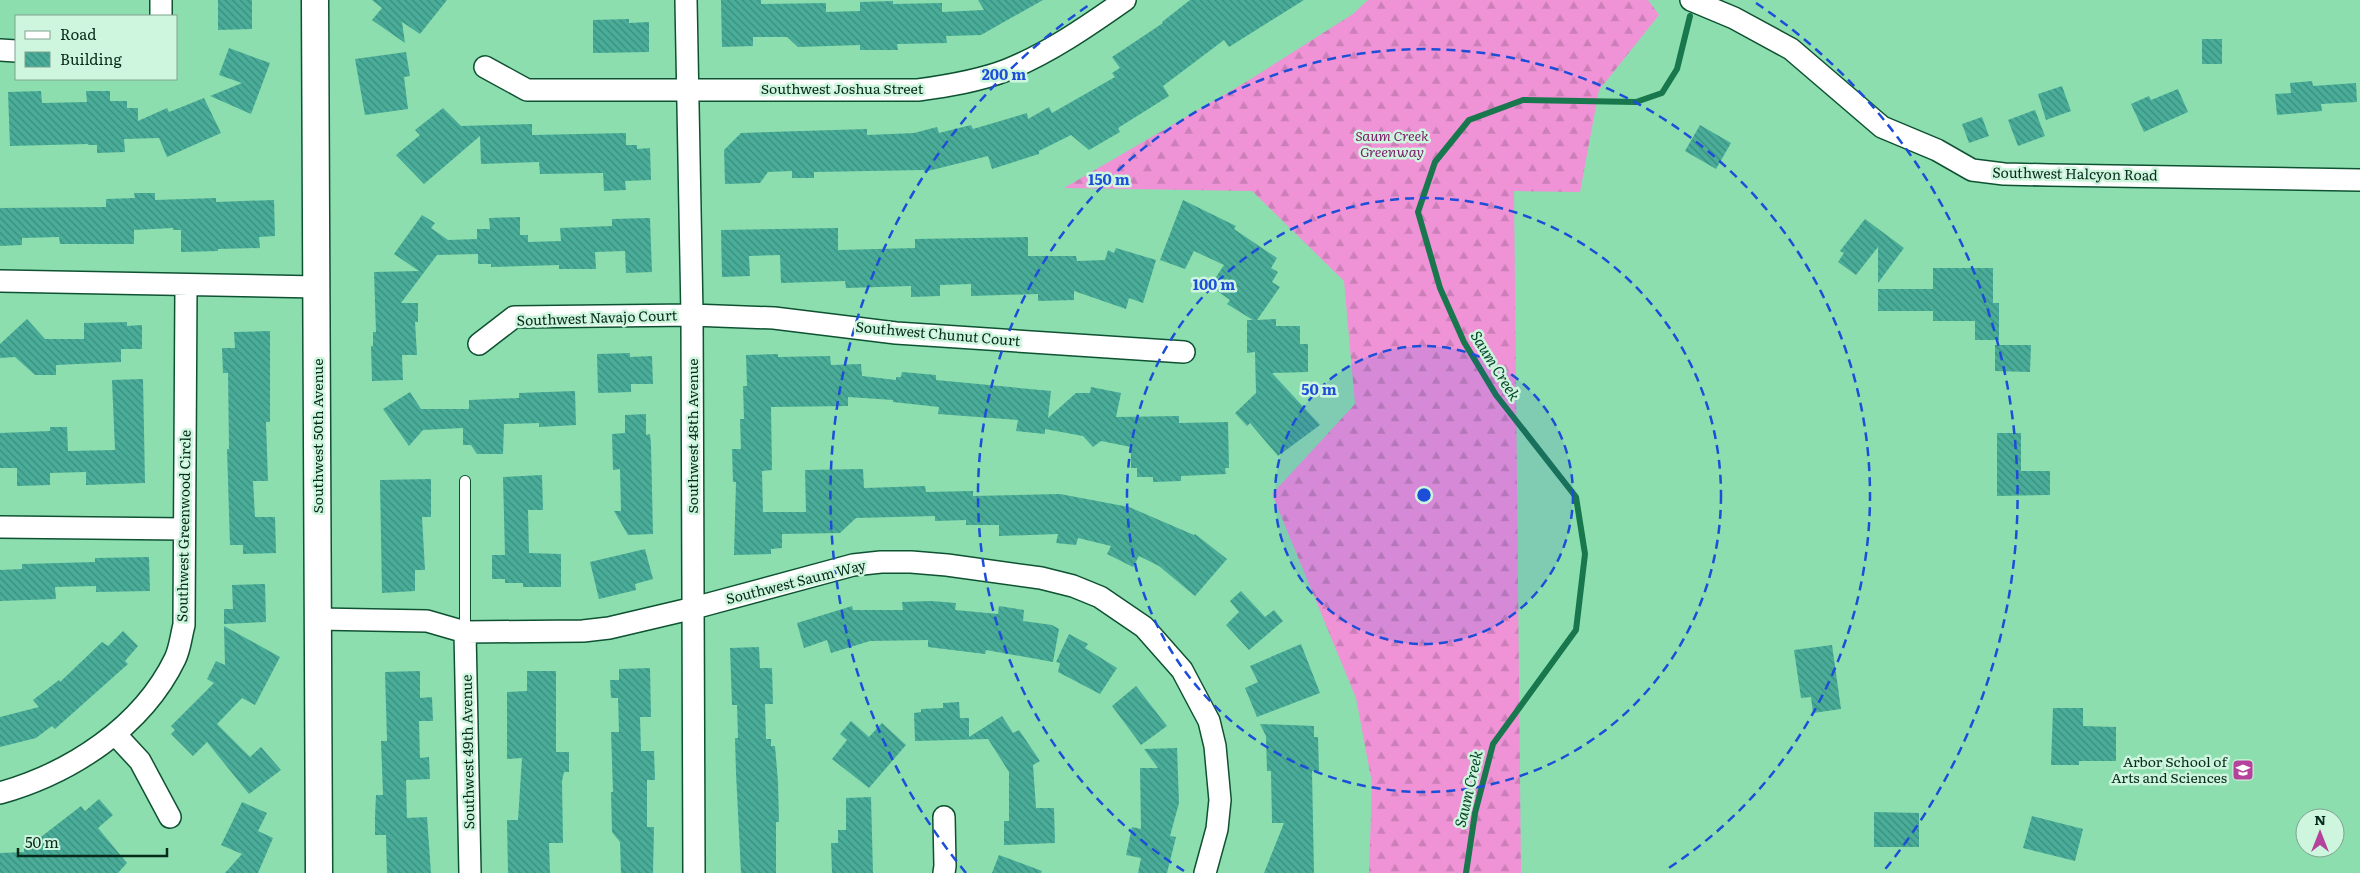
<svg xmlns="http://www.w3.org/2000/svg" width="2360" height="873" font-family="Literata,serif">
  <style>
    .forest { fill: url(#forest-firs) }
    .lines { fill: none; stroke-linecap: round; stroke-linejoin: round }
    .stream { stroke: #18774c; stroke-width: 6 }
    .building { fill: url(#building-back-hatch) }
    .service-casing { stroke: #0e5232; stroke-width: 12 }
    .minor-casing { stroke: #0e5232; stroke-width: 24 }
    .tertiary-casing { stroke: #0e5232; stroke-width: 29 }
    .service { stroke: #fff; stroke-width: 10 }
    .minor { stroke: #fff; stroke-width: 21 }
    .tertiary { stroke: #fff; stroke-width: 26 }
    .ring { fill: none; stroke: #1d4ed8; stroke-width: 2.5; stroke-dasharray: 9 6 }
    .labels { text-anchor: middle; stroke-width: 5; stroke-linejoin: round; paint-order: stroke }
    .street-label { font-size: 14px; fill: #072b1a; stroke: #cef5dd }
    .park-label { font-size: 14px; font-style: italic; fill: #7c1b69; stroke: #cef5dd }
    .poi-label { font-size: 14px; fill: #072b1a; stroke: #cef5dd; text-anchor: end }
    .water-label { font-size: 15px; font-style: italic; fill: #09472b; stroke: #cef5dd }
    .centre { fill: #1d4ed8; stroke: #cef5dd; stroke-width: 2.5 }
    .ring-label { font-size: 15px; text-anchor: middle; font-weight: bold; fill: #1d4ed8; stroke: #cef5dd; stroke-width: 5; stroke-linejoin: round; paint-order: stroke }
  </style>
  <defs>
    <pattern id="forest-firs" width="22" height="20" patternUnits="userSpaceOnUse" patternTransform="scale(1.25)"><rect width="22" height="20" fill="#ef92d6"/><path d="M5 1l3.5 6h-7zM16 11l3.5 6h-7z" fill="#cb7eb7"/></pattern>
    <pattern id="building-back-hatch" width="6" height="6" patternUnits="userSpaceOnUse" patternTransform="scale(1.25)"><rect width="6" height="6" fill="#49ad99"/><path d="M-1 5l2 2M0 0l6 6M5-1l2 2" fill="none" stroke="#3b8d7c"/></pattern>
  </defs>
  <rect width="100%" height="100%" fill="#8cdeaf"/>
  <path class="forest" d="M1368 0H1648L1659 15 1599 90 1580 192 1514 191 1521 873H1369L1372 783 1356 698 1272 494 1355 404 1344 281 1252 191 1064 188 1246 82 1353 14Z"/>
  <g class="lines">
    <path class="stream" d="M1466 873 1475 813 1493 744 1576 630 1585 554 1576 497 1496 395 1464 342 1440 288 1418 212 1435 162 1469 120 1523 100 1636 102 1662 93 1677 69 1690 16"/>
  </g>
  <path class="building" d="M218 0H252V29L218 30Z
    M372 0H447L420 34 402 22 405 43 372 20 382 8Z
    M721 0H761V4L826 3V12L860 11V2L893 1V4L942 3V12L984 10 978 0H1043L981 35 946 36 947 43 897 44 898 50H860V45L798 47 787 37H753V46L722 47Z
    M1190 0H1304L1229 47 1224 40 1163 86 1169 96 1118 128 1120 132 1089 150 1071 135 1039 151V154L992 169 988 156 924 172V170L814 172V178H792V171L768 172 760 183 725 184 724 150 741 133 867 129V135L914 133 937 127 939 133 971 125 973 129 1027 113 1028 119 1049 107 1052 113 1115 77 1112 73 1120 68 1112 57 1163 23 1162 22Z
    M629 19V23L649 22V52L593 53V20Z
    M2202 39H2222V64H2202Z
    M229 48 270 63 251 114 210 96 242 83 219 75Z
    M406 52 410 76 404 77 408 109 365 115 355 59Z
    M2312 81 2313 86 2356 83 2357 102 2321 104 2322 111 2277 115 2275 94 2291 93 2290 83Z
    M2062 86 2071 111 2046 120 2038 94Z
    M2178 89 2188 112 2144 132 2131 104 2149 96 2151 100Z
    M41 91 42 103 87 102 86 91H110V101H127V108H138V121L167 108 169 112 204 98 221 133 167 157 159 138 124 139 125 152 97 153V145H88V144L10 146 8 92Z
    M443 108 461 126 532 124V135L626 133V145H637V149L650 148 651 180 625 181 626 190 604 191 603 173 540 174 539 162 481 164 480 136 424 184 396 155 420 135 415 130Z
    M2035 110 2045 136 2018 146 2008 120Z
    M1982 117 1989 136 1969 143 1962 124Z
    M1700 125 1731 143 1716 169 1685 151Z
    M134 193H155V200L216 198V202L274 200 275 236 259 237 260 248 218 249V251L181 252V230H173V228L134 230V244H60L59 237 22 238V245L0 246V208L106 207V199L135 198Z
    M1183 200 1236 226 1234 229 1277 258 1271 268 1278 272 1272 282 1280 287 1257 320 1276 319V326H1300V344H1308V372L1272 373 1320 425 1278 456 1250 423 1247 426 1235 413 1256 393 1255 352 1247 353V320H1253L1227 304 1230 300 1210 286 1224 265 1194 251 1185 269 1160 260Z
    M422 215 435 223 431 228 448 240 477 239V229H490L489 218 520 217V235H528V242L561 241 560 228 612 226V219L650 218 652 272 626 273 625 251 595 252 596 269H559V265L491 267V264H478V254L437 255 401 303H418V322H415L417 355H402L403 380 372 381 371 346H373V332H376L374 272 419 271 394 254Z
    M1865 219 1904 248 1878 283V247L1856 275 1838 262 1844 253 1840 251Z
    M838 228V250L915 248V239L1028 237V256H1076L1077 261 1105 260 1108 250 1114 253 1116 248 1156 260 1143 303 1129 298 1126 309 1074 291V300L1038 301V294L971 296V284L940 285V296L911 297V286L846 288 845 281 781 283 780 255 749 256 750 276 722 277 721 230Z
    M1933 268H1993V303H1999V340H1975V321H1933V311H1878V289H1933Z
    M27 319 45 339H84V323L127 322V326L142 325V349H121V362L56 365V375H35L15 357 0 358V344Z
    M270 331V422H266L268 481H253L255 517H275L276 553 243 554V545H230L227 449H229L228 373H223L222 348H235L234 332Z
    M1995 345H2031L2030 372 1995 371Z
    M630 353V357L652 356 653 384H631V392L598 393 597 354Z
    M778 354V357L830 356 831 365 861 364 862 376 896 380V377H901L902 372 936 375V380L1051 391 1048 418 1076 393H1090L1091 387 1121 393 1116 417 1179 416V423L1228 422 1229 468H1225L1226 474 1181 476V481L1153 482V477H1137V468H1131V447L1101 441 1093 447 1083 436 1045 429V434L1016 431 1018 420 938 414 939 407 893 402V400L848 397V406L771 407 772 470 762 471 763 512H806L805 470 863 469 864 488 925 486 926 492 973 491V496L1060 494 1129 507 1194 535 1195 534 1227 559 1195 596 1159 566 1139 556 1133 567 1107 554 1111 546 1078 538 1076 545 1056 543 1058 534 999 536V525H966V520L935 521V516L856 518 840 533 782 534V548L771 549V554L734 555 736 482H733L732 449H741L740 419H744L743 386H747L746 355Z
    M143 379 145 483 86 485V472L50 473V485L17 486V468H0V433L50 431V427H67L68 451 115 450 112 380Z
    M575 391 576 425 539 427V423L504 424 503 454H477L471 445H463V428L423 430 409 446 383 409 410 392 421 409H469V400L519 398V393Z
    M646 414V435L650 434 651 445 653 534 628 535 614 511H621L620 469 613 470 612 434 625 433V415Z
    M1997 433H2021V471H2050V495L1997 496Z
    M542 475 543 510H528L529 553 561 554V587H523V583H505V579H492V555H505L503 477Z
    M431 479V517H422L425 570H415V591L382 593 380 480Z
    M645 549 653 579 635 584 636 590 599 599 590 562Z
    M149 557 150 591 96 592V586L55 587 56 599 0 601V570L22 569V564L95 562V558Z
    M265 584 266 622 224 624V609H233L232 585Z
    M1241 591 1265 617 1274 610 1283 621 1249 650 1226 625 1239 612 1230 601Z
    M931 601 956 603 955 610 998 614 999 606 1024 610 1023 621 1052 625 1059 629 1053 662 986 650 985 654 928 647V640L870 641 831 653 827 640 804 648 797 623 852 606 853 610H903L902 602Z
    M224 626 280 657 255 705 242 698 217 724 250 757 261 747 281 770 249 794 207 742 193 756 171 734 175 730 171 726 214 683 207 679 216 661 225 665Z
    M123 631 138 646 125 661 128 664 55 729 52 726 36 738 0 747V717L39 707 33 700 59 680 60 682 102 642 108 646Z
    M1069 634 1088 644 1085 648 1117 668 1100 694 1058 672 1060 663 1056 662Z
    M1301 644 1320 693 1257 717 1245 688 1258 682 1250 666Z
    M1832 645 1841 709 1813 713 1811 697 1801 698 1794 650Z
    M759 647 760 668H772L773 704H765L766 739H771V746H775L778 782 779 822H776V873H741L736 773 735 738H738L737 705H732L730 648Z
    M650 668 651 717H640L641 751H654L655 780H647V827H654L653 873H621L620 842 612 832 611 792H613L611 732H619L618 698H611L610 680H619V669Z
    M420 671V698L432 697 433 721H419L420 758 429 757 430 779 406 780 407 818 427 817 431 873H387L386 835H375V817L376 795H383L381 741H387L385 672Z
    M527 671H556V752H569V772H564L562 781 563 843H549L550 873H508L507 820H518L522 758 507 759V692L527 691Z
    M1136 686 1167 726 1141 745 1112 706Z
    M959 702 960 718H969V737L1002 716 1013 733 1019 730 1040 761 1033 765 1036 808H1054L1055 843 1004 845V821H1009V772L988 739 915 741 914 713 921 712V709L943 708V703Z
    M2053 708H2083V726L2116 727V761H2079V765H2051Z
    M851 721 869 737 882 723 906 745 869 788 832 759 847 740 840 734Z
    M1260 724 1314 726V737H1318L1319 771H1312L1314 873H1264L1284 823H1272L1271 771H1267L1266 736Z
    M1177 748 1179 803 1170 836 1176 837 1167 873H1138L1141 858 1126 855 1132 827 1141 829 1140 768H1158L1144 749Z
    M871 797 873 873H832L831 843H838V830H846V798Z
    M99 799 113 815 98 828 127 863 118 873H0V853L24 852V841L37 840 81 806 85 811Z
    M242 802 267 813 258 831 273 838 258 873H225L242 854 221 845Z
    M1874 812 1919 813V847H1874Z
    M2032 816 2083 829 2075 861 2023 848Z
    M999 855 1042 871 1041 873H992Z"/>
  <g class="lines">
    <g class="service-casing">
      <path id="service" d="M465 481V632"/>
    </g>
    <g class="minor-casing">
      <path id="minor" d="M161 0V16
        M686 0 692 315 694 873
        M1691 0 1734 18 1791 49 1882 127 1937 150 1972 170 2004 174 2049 175 2360 180
        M0 50 16 51
        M485 67 527 90H918C947 86 979 81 1007 70 1049 53 1088 26 1125 0
        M0 281 317 287
        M479 344 514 317 692 315 774 318 896 333 1184 352
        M0 527 184 529
        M318 619 427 621 465 632 583 631 609 628 694 608 853 565 881 562H911L947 565 1041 578 1073 586 1100 597 1144 627 1182 670 1209 721 1215 746 1220 800 1217 829 1205 873
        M465 632 470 873
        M115 734 140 761 170 817
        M0 793C71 773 142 727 175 659 180 649 181 636 184 625L186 286
        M944 817 945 866 944 873"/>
    </g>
    <g class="tertiary-casing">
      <path id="tertiary" d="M315 0 319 873"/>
    </g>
    <use href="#service" class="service"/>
    <use href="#minor" class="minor"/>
    <use href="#tertiary" class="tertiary"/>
  </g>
  <circle cx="1424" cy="495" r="149" fill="#1d4ed8" fill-opacity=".12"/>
  <g class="ring">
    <circle cx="1424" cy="495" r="149"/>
    <circle cx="1424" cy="495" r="297"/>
    <path d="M1184 871A446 446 0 1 1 1664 871"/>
    <path d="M966 873A594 594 0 0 1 1092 3M1756 3A594 594 0 0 1 1882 873"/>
  </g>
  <defs>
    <g id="school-square" transform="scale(1.125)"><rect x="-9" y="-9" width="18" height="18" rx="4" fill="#b5429b" stroke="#cef5dd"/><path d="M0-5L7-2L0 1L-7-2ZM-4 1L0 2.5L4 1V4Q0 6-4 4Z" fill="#fff"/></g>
  </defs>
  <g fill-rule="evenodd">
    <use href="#school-square" x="2243" y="770"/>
  </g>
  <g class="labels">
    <g class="street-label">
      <text x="842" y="94">Southwest Joshua Street</text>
      <text transform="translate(2075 174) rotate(1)" y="5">Southwest Halcyon Road</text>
      <text transform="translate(597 318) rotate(-2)" y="5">Southwest Navajo Court</text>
      <text transform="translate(938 334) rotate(5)" y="5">Southwest Chunut Court</text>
      <text transform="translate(318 436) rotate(-90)" y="5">Southwest 50th Avenue</text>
      <text transform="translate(693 436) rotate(-90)" y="5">Southwest 48th Avenue</text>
      <text transform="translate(184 526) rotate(-89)" y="5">Southwest Greenwood Circle</text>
      <text transform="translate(796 582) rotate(-14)" y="5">Southwest Saum Way</text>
      <text transform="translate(468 752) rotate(-91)" y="5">Southwest 49th Avenue</text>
    </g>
    <g class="park-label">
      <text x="1392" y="141">Saum Creek<tspan x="1392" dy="16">Greenway</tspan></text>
    </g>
    <g class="poi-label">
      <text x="2227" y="767">Arbor School of<tspan x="2227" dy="16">Arts and Sciences</tspan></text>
    </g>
    <g class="water-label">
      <text transform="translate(1495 366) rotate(58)" y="5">Saum Creek</text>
      <text transform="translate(1469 789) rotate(-77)" y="5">Saum Creek</text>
    </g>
  </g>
  <circle cx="1424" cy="495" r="8" class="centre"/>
  <g class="ring-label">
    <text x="1004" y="80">200 m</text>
    <text x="1109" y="185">150 m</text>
    <text x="1214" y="290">100 m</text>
    <text x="1319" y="395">50 m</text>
  </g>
  <rect x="15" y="15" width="162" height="65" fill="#cef5dd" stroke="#7ea48f"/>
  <rect x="25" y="31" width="25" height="8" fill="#ffffff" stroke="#7ea48f"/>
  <text x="60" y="40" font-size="15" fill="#072b1a">Road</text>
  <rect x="25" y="52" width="25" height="15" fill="url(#building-back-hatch)" stroke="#7ea48f"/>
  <text x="60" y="65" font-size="15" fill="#072b1a">Building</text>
  <g transform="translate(2320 833)"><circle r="24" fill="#cef5dd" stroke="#7ea48f"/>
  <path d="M0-4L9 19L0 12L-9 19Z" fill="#b5429b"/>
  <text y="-8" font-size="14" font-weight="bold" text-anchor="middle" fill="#072b1a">N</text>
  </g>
  <path d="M18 848v8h149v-8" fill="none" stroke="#072b1a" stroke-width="2.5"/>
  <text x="25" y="848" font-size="15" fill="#072b1a" stroke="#cef5dd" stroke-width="4" paint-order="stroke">50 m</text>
</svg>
